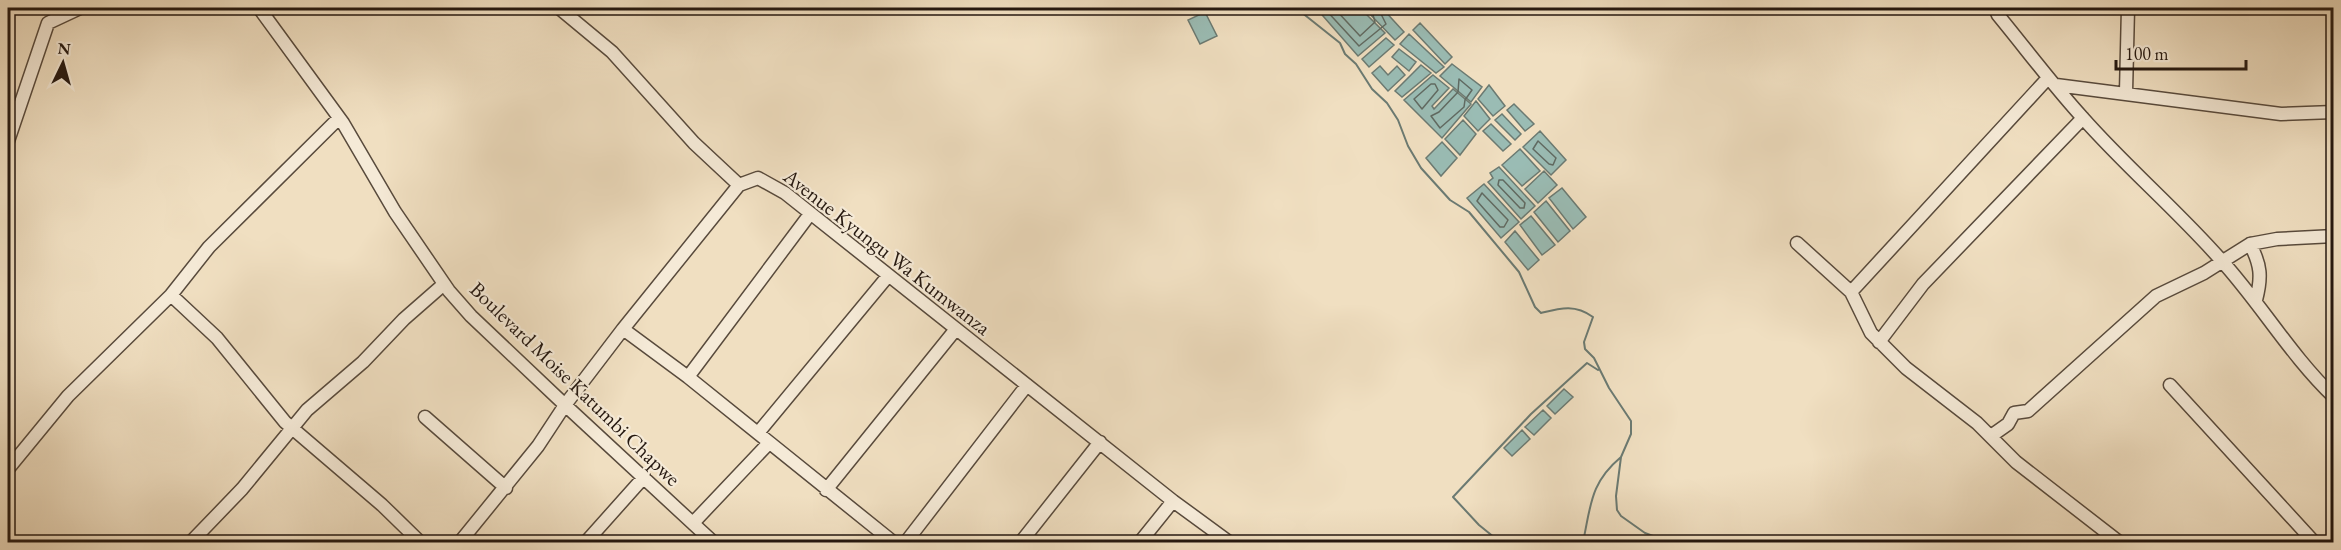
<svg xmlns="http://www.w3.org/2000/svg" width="2341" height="550" font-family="'EB Garamond',serif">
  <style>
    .water { fill: #9abcb4; stroke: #6b7a72; stroke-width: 1.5 }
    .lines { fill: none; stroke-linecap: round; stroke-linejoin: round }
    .shore { stroke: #606a62; stroke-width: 1.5 }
    .stream { stroke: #6b7a72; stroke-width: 2 }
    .minor-casing { stroke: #584a3c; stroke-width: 15 }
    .minor { stroke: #f5ead7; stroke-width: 12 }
    .labels { text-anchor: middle; stroke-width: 4.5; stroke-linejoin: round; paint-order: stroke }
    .street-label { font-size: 21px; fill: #251810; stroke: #f5ead7 }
  </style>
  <rect width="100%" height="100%" fill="#f0dfc1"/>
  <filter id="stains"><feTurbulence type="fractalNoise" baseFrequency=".00333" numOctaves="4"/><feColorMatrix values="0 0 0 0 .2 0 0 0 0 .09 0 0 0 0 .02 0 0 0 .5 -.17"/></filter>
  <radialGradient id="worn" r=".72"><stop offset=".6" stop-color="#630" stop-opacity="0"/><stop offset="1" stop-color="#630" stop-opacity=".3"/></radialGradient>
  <path class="water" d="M1316 8H1360L1385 33 1358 56Z
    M1364 8H1382L1404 32 1395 40Z
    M1205 12 1217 36 1200 44 1188 20Z
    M1420 23 1452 57 1445 64 1413 30Z
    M1409 34 1444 67 1436 73 1400 44Z
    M1386 38 1394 45 1369 67 1362 59Z
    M1399 49 1416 62 1409 71 1392 57Z
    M1452 64 1482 87 1471 102 1440 76Z
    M1421 65 1431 73 1402 97 1395 91Z
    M1380 66 1388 75 1397 66 1405 75 1388 91 1372 73Z
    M1433 75 1449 88 1432 106 1434 109 1453 89 1471 104 1442 138 1404 100Z
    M1489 85 1505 106 1493 116 1478 99Z
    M1476 101 1490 119 1478 131 1464 116Z
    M1514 104 1534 124 1525 131 1507 110Z
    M1502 114 1521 134 1515 140 1495 120Z
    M1463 120 1476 134 1460 155 1445 139Z
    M1491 124 1511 144 1503 151 1483 131Z
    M1540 131 1566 160 1551 175 1523 147Z
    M1442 142 1457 158 1441 176 1426 158Z
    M1520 149 1540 171 1522 186 1502 165Z
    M1499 167 1535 206 1521 219 1488 182 1493 178 1490 173Z
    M1544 171 1557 185 1538 203 1525 189Z
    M1484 184 1519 222 1501 238 1467 198Z
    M1562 188 1586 217 1573 229 1549 198Z
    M1546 201 1570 231 1558 242 1534 212Z
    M1531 216 1555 245 1542 255 1520 225Z
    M1515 231 1539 260 1528 270 1505 242Z
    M1564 389 1573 397 1555 414 1547 406Z
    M1543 410 1551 418 1534 435 1525 427Z
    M1522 430 1530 439 1512 456 1504 448Z"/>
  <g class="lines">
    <path class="shore" d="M1324 8 1359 46 1386 24 1378 8
      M1334 8 1360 36 1375 22 1371 8
      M1459 79 1472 90 1465 100 1464 107 1440 128 1431 116 1439 112 1458 92Z
      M1431 84H1435L1438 90 1422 109 1414 99Z
      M1538 141 1556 158 1553 165 1549 164 1533 149Z
      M1499 180H1503L1525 203 1524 208H1520L1498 185Z
      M1482 193 1508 220 1504 227H1500L1477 201Z"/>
    <path class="stream" d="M1296 8 1340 43 1345 54 1356 64 1372 89 1387 103 1398 120 1408 146 1421 168 1450 200 1469 212 1519 272 1535 307 1541 313C1561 308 1575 304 1593 317L1584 342 1585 349 1594 358 1609 388 1631 421V434L1621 457 1616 496 1617 510 1621 516 1645 533 1669 542
      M1500 542 1479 525 1453 497 1531 414 1587 363 1598 370
      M1583 542C1591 505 1590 483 1621 457"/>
    <g class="minor-casing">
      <path id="minor" d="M259 8 343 123 395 212 449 291 471 316 565 405 713 542
        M559 8 612 52 694 143 739 185
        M1995 8 1998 15C2026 49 2052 84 2082 117 2126 167 2177 210 2221 260 2261 304 2291 356 2334 397
        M2056 85 2281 114 2334 112
        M2126 92 2128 8
        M8 141 48 23 80 8
        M1797 243 1851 292 1871 333 1906 368 1977 423 2016 462 2119 542
        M2250 244C2261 265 2262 277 2256 300
        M1851 292 2048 78
        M171 295 217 338 285 422 382 505 420 542
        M623 329 688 377 893 542
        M1879 342 1923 284 2083 118
        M688 377 810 214
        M2170 385 2314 542
        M425 417 506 488
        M758 433 888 276
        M1991 436 2008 424 2014 413 2028 411 2156 296 2204 273 2250 244 2277 239 2334 236
        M8 469 68 396 171 295 209 247 339 118
        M826 490 956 329
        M693 523 768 444
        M191 542 242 489 307 410 363 362 404 319 444 284
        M460 542 538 446 565 405 623 329 739 185 758 178 785 193 1173 501 1229 542
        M586 542 644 477
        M906 542 1027 385
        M1021 542 1100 442
        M1140 542 1173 501"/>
    </g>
    <use href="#minor" class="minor"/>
  </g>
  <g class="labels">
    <g class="street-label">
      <text transform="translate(887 252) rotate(38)" y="7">Avenue Kyungu Wa Kumwanza</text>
      <text transform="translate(575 384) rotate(44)" y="7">Boulevard Moise Katumbi Chapwe</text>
    </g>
  </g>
  <rect width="2341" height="550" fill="none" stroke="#f0dfc1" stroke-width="30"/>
  <rect x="9" y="9" width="2323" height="532" fill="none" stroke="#251810" stroke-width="3"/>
  <rect x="15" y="15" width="2311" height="520" fill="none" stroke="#251810" stroke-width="1.5"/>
  <g transform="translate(63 63) rotate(5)" stroke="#f5ead7" stroke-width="4.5" paint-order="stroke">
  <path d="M0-4.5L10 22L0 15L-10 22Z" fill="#251810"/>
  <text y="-9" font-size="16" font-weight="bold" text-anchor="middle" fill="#251810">N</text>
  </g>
  <path d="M2116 60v9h130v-9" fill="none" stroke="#251810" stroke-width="3"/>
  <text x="2125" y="60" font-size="18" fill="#251810" stroke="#f5ead7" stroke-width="4.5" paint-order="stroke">100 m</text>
  <rect width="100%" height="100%" filter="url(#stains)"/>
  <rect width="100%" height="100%" fill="url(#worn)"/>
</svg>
